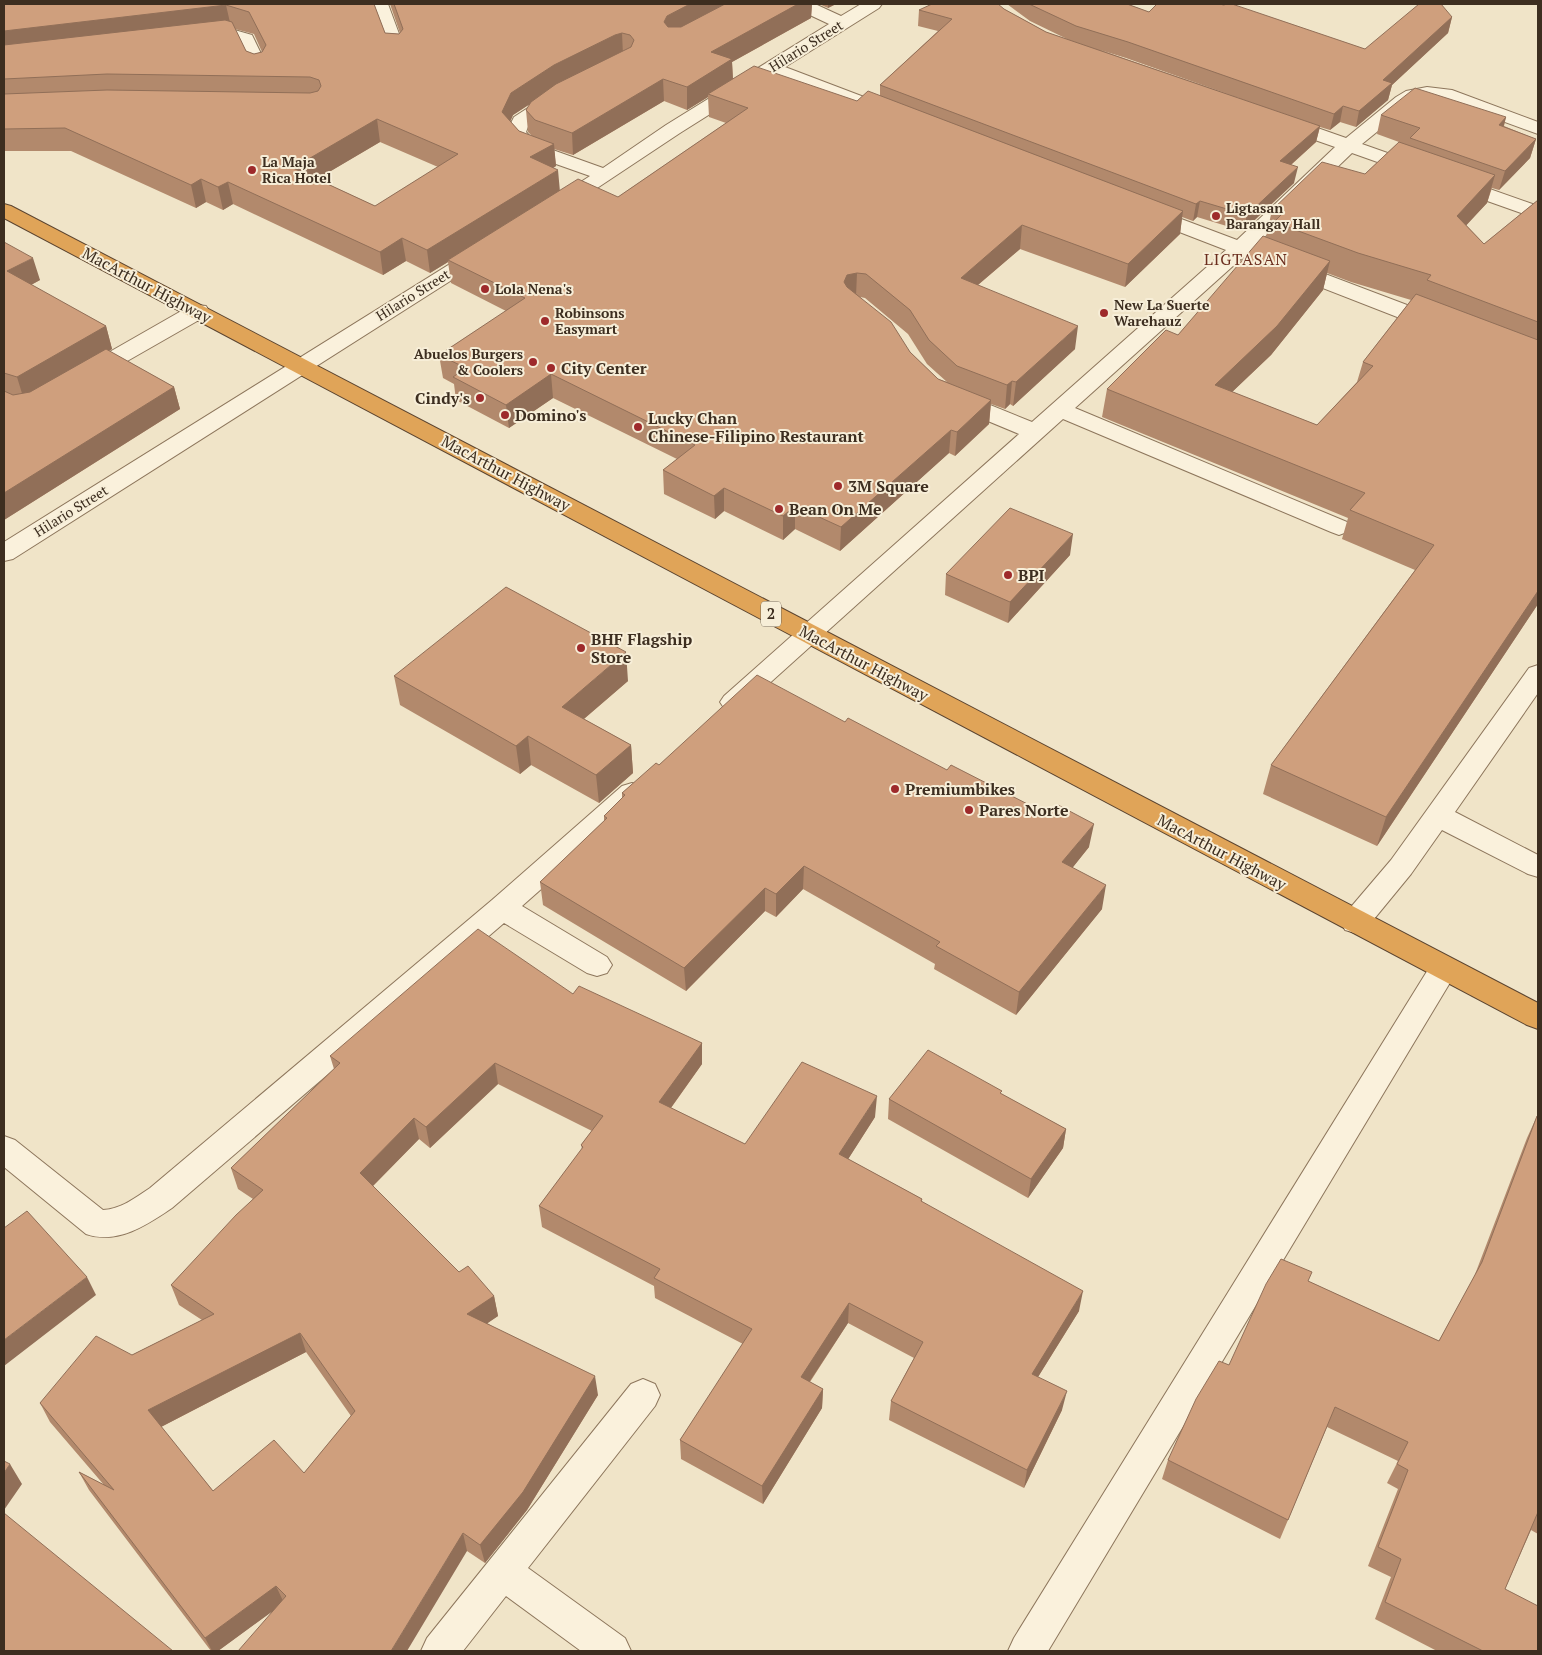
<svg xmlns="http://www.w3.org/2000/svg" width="1542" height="1655" font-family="'PT Serif',serif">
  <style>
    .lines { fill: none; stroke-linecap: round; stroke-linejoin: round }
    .minor-casing { stroke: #8d765c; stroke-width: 2 }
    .highway-casing { stroke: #5b4430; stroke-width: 2 }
    .minor { fill: #faf1dc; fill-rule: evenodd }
    .highway { fill: #e0a458; fill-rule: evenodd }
    .wall { fill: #b2896c; fill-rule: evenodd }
    .shaded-wall { fill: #916f58 }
    .building { fill: #cf9f7d; stroke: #916f58; fill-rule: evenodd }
    .poi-dot { fill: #9e2a2b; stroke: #f7eed8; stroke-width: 2 }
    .labels { text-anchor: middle; stroke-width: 4; stroke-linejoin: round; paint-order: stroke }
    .far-street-label { font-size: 14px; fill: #3d2e20; stroke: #f7eed8 }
    .far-poi-label { font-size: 14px; font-weight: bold; fill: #3d2e20; stroke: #f7eed8; text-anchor: start }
    .shield { fill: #f7eed8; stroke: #756857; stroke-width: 1 }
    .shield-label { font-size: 15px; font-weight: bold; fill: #3d2e20 }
    .far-quarter-label { font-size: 16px; letter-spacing: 1px; fill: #6b2e1e; stroke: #f7eed8 }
    .street-label { font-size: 16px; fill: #3d2e20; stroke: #f7eed8 }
    .poi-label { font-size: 16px; font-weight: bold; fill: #3d2e20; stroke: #f7eed8; text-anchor: start }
  </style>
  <rect width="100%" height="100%" fill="#f0e4c8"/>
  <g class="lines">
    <g class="minor-casing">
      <path id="minor" d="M370 4H388L405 50 402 54 396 55 390 54 387 50Z
        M792 4H815L841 16 861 4H882L879 8 785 67 893 108 895 112 893 116 886 118 879 116 772 75 680 133 567 208 560 210 553 208 550 204 553 200 590 176 522 152 506 133 514 117 551 93 558 91 565 93 567 97 565 101 529 124 526 132 536 144 603 168 666 125 829 24 795 8Z
        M231 29 252 35 268 68 266 72 259 74 252 72 238 42C224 38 211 44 197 41L194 37 197 33Z
        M1427 87 1452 90 1538 122V134L1442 99C1430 99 1421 98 1410 105L1362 144 1538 206V214L1531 216 1524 214 1352 153 1254 247 1444 319 1447 324 1444 329 1436 330 1428 329 1243 257 1075 408 1347 522 1351 527 1347 532 1339 535 1331 532 1063 419 742 708 733 711 724 708 720 702 724 696 1019 434 947 404 944 399 947 394 955 392 963 394 1032 422 1226 250 1138 216 1135 212 1138 208 1145 206 1152 208 1237 240 1335 147 1275 126 1272 122 1275 118 1282 116 1289 118 1346 138 1396 97 1406 91Z
        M481 247 488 249 491 253 488 257 13 559 4 561V542L474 249Z
        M198 305 206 306 209 311 206 316 94 380 86 382 78 380 75 375 78 370 190 306Z
        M1538 665V693L1455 812 1538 855V877L1528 874 1442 830 1411 874 1365 930 1355 933 1345 930 1341 922 1345 914 1391 860 1529 668Z
        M632 783 642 786 646 793 642 800 522 906 607 957 612 965 607 973 597 976 587 973 504 923 172 1208C147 1225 117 1245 86 1234L4 1167V1136L15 1140 103 1210C121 1209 135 1198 150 1188L492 900 622 786Z
        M1444 957 1454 960 1459 968 1454 976 1048 1651H1008L1014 1638 1434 960Z
        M643 1379 655 1384 660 1395 655 1406 528 1568 625 1638 631 1651H581L506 1596 463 1651H421L427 1638 631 1384Z"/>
    </g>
    <g class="highway-casing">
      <path id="highway" d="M4 204 11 206 1538 1003V1029L1527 1025 4 218Z"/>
    </g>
    <use href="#minor" class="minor"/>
    <use href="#highway" class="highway"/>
  </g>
  <path class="wall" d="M4 4H374L385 33 399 34 400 33 390 4H812L811 18 732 62 733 79 857 101 880 96V85L938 31 918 26 919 10 1004 9 1046 32 1067 39 1030 21 1007 4H1127L1149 12 1365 49 1452 17 1448 33 1392 85 1388 100 1356 127 1340 122 1330 130 1320 127 1316 142 1291 165 1294 183 1243 231 1197 217 1193 221 1182 217 1180 234 1125 287 1020 249 978 285 1075 349 1013 406 1010 404 1005 409 991 404 989 424 955 456 949 453 840 551 795 529 783 540 724 511 715 519 664 494 663 470 677 459 553 398 509 428 456 400 454 384 443 378 439 355 506 311 451 283 448 262 430 273 406 261 383 275 233 204 223 210 206 202 196 208 71 151H4ZM235 29 254 34 262 52 254 54 246 51ZM1100 50 1126 58 1239 98ZM708 97 709 117 726 123 618 197 559 190 553 168 556 166 554 149 573 155 664 101 687 110ZM530 104 526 110 528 132 532 136 519 131 510 121 513 115ZM380 142 438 167 375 206 317 179ZM860 297 865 298 908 334 927 364 947 382 938 379 910 352Z
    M819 4H836L828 8Z
    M1381 115 1506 117 1504 126 1536 139 1530 158 1499 190 1492 188 1487 203 1466 225 1484 244 1538 200V604L1377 846 1263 794 1271 765 1415 570 1342 539 1348 518 1102 417 1107 389 1178 335 1266 237 1272 210 1365 174 1399 142 1377 134ZM1327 273 1351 282 1411 300 1363 362 1357 382 1317 425 1232 392 1271 355 1323 290Z
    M4 242 40 280 31 285 106 326 112 349 109 351 174 387 180 409 4 520Z
    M1070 555 1008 623 945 595 946 574Z
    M394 676 628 681 584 719 631 745 633 773 599 803 531 765 520 774 400 705Z
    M845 722 1089 847 1072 868 1102 909 1016 1015 934 969 935 964 803 889 776 917 765 911 686 991 543 905 540 882 604 821V816L622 798V793L659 765Z
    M573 994 702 1043V1064L671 1108 745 1144 875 1117 848 1159 922 1199V1202L1079 1311 1038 1377 1062 1410 1024 1488 889 1420 891 1401 914 1358 848 1323 810 1382 823 1389 822 1408 763 1504 681 1459 680 1440 743 1344 655 1298 654 1286 542 1227 539 1206 582 1149 581 1145 592 1131 498 1084 430 1148 419 1139 373 1186 459 1272 494 1296 498 1316 487 1323 598 1395 527 1510 485 1563 467 1551 271 1612 218 1651H211L89 1490 79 1472 104 1485 50 1422 40 1403 132 1355 202 1320 179 1305 171 1285 253 1199 238 1189 231 1168 334 1069 330 1056ZM306 1352 351 1416 304 1473 213 1491 161 1427Z
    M1001 1094 1066 1129 1063 1148 1028 1198 888 1119 889 1099Z
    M1537 1116H1538V1534L1531 1530 1505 1589 1538 1651H1437L1375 1619 1391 1577 1368 1566 1398 1489 1387 1483 1398 1461 1327 1427 1280 1539 1162 1479 1168 1460 1229 1365 1308 1281 1439 1341 1474 1277 1527 1138Z"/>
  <path class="shaded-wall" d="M690 4H731L668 37 664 22 667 16Z
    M798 4H812L811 18 732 62 733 81 708 94V97L687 110V87L711 52Z
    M828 4H836L828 8Z
    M226 5 231 27 4 53V31Z
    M1452 17 1448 33 1392 85 1388 100 1356 127 1359 111 1383 80Z
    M622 33 623 55 556 87 513 115 505 134 502 112 511 93 554 65 615 35Z
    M663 79 664 101 573 155 572 133Z
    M1343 106 1340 122 1330 130 1334 114Z
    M1506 117 1501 136 1499 125Z
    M377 119 380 142 297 191 293 168Z
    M1320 126 1316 142 1276 178 1280 161Z
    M1536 139 1530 158 1499 190 1505 171Z
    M554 144 556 166 532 180 530 157Z
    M1298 167 1294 183 1243 231 1247 215Z
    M558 170 560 192 448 260V262L430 273 427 250Z
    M1495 175 1487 203 1449 244 1457 216Z
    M201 179 206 202 196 208 191 185Z
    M228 182 233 204 223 210 218 187Z
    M1200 201 1197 217 1193 221 1196 204Z
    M1183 211 1180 234 1125 287 1128 264Z
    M1022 225 1020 249 959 301 961 278Z
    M402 238 406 261 383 275 380 252Z
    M33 258 40 280 14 294 7 271Z
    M1330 261 1323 290 1271 355 1209 414 1215 385Z
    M857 273 856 296 846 298 844 282 847 275Z
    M106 326 112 349 24 400 17 377Z
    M1078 326 1075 349 1013 406 1016 382Z
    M551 374 553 398 509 428 506 405Z
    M1012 381 1010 404 1005 409 1007 385Z
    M174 387 180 409 4 520V493Z
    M991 400 989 424 955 456 957 432Z
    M951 430 949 453 840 551 841 527Z
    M724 488V511L715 519 714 496Z
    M795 506V529L783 540V516Z
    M1073 534 1070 555 1008 623 1010 602Z
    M1538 591V604L1377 846 1386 817Z
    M626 652 628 681 565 735 562 707Z
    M528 736 531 765 520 774 516 746Z
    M631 745 633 773 599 803 596 775Z
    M1094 824 1089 847 1058 886 1062 862Z
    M804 866 803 889 776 917V894Z
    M1106 885 1102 909 1016 1015 1019 992Z
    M765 888V911L686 991 684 968Z
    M702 1043V1064L660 1123 659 1102Z
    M495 1063 498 1084 430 1148 426 1127Z
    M877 1096 875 1117 838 1175 839 1154Z
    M414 1118 419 1139 365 1194 360 1173Z
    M1066 1129 1063 1148 1028 1198 1031 1179Z
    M87 1277 96 1295 4 1366V1340Z
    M1083 1291 1079 1311 1028 1393 1032 1374Z
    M494 1296 498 1316 472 1334 467 1314Z
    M849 1303 848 1323 800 1396 801 1377Z
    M300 1333 306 1352 157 1429 148 1410Z
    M595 1376 598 1395 527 1510 485 1563 480 1545Z
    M823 1389 822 1408 763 1504 762 1486Z
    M1067 1391 1062 1410 1024 1488 1027 1470Z
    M10 1464 22 1484 4 1510V1473Z
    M463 1533 467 1551 407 1651H391Z
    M276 1586 284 1603 218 1651H212L205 1638Z"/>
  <path class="building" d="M4 4H374L385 33 399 34 403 29 394 4H690L667 16 664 22 668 27H681L725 4H798L711 52 732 59 687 87 663 79 572 133 535 120 526 110 531 102 556 84 631 47 634 40 630 35 622 33 615 35 554 65 511 93 502 112 519 131 554 144 530 157 558 170 427 250 402 238 380 252 228 182 218 187 201 179 191 185 65 128 4 129V94L107 90 310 93 318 91 321 86 319 80 310 77 107 74 4 79V45L225 20 232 22 246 51 254 54 262 52 266 45 249 12 226 5 4 31ZM377 119 458 154 375 206 293 168Z
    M932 4H998L1004 9 1046 32 1320 126 1280 161 1298 167 1247 215 1200 201 1196 204 880 85 952 19 919 10Z
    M1029 4H1127L1149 12 1157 4H1219L1224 5 1226 4H1232L1365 49 1419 4H1441L1452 17 1383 80 1392 83 1359 111 1343 106 1334 114 1128 42 1076 26Z
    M754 66 857 101 868 91 1183 211 1128 264 1022 225 961 278 1078 326 1016 382 1012 381 1007 385 957 366 929 340 910 310 866 274 857 273 847 275 844 282 847 287 891 322 910 352 938 379 991 400 957 432 951 430 841 527 795 506 783 516 724 488 714 496 663 470 695 445 551 374 506 405 453 377 466 368 439 355 525 298 448 260 578 179 618 197 748 108 708 94Z
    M1415 88 1506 117 1499 125 1536 139 1505 171 1410 138 1420 128 1381 115Z
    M1399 142 1495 175 1457 216 1484 244 1538 200V322L1427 280 1431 275 1358 253 1274 222 1283 213 1272 210 1322 162 1365 174Z
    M1263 236 1330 261 1277 326 1215 385 1317 425 1373 366 1363 362 1416 294 1538 340V591L1386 817 1271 765 1434 545 1350 510 1365 493 1107 389 1166 330 1178 335Z
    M4 242 33 258 7 271 106 326 17 377 4 373Z
    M106 349 174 387 4 493V391L13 395 30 392Z
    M1010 508 1073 534 1010 602 946 574Z
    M506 587 626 652 562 707 631 745 596 775 528 736 516 746 394 676Z
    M757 675 845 722 848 718 947 770 951 765 1049 815 1058 805 1094 824 1062 862 1106 885 1019 992 936 946 940 942 804 866 776 894 765 888 684 968 540 882 607 818 604 816 625 795 622 793 656 763 659 765Z
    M478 929 573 994 579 986 702 1043 659 1102 745 1144 802 1062 877 1096 839 1154 922 1199 921 1201 1083 1291 1032 1374 1067 1391 1027 1470 891 1401 923 1342 849 1303 801 1377 823 1389 762 1486 680 1440 752 1329 654 1278 660 1269 539 1206 583 1147 581 1145 603 1116 495 1063 426 1127 414 1118 360 1173 459 1272 468 1266 494 1296 467 1314 595 1376 523 1492 480 1545 463 1533 391 1651H238L286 1596 276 1586 205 1638 79 1472 114 1490 40 1403 96 1336 132 1355 214 1314 171 1285 236 1215 263 1190 231 1168 340 1063 330 1056ZM300 1333 355 1411 304 1473 274 1440 213 1491 148 1410Z
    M928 1050 1002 1091 1000 1093 1066 1129 1031 1179 889 1099Z
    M1537 1116H1538V1512L1505 1589 1538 1606V1651H1483L1385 1602 1401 1559 1378 1547 1408 1470 1397 1464 1408 1442 1335 1407 1288 1520 1168 1460 1196 1399 1219 1361 1229 1365 1266 1284 1281 1259 1312 1272 1308 1281 1439 1341 1482 1262Z
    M27 1211 87 1277 4 1340V1228Z
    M4 1461 10 1464 4 1473Z
    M4 1513 173 1651H4Z"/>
  <g class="poi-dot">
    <circle cx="252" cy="170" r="5"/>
    <circle cx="1216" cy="216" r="5"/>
    <circle cx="485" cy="289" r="5"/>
    <circle cx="1104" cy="313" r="5"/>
    <circle cx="545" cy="321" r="5"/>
    <circle cx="533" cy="362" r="5"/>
    <circle cx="551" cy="368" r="5"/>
    <circle cx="480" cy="398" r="5"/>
    <circle cx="505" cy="415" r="5"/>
    <circle cx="638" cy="427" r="5"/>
    <circle cx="838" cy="486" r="5"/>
    <circle cx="779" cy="509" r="5"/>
    <circle cx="1008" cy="575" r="5"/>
    <circle cx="581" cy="648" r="5"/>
    <circle cx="895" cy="789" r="5"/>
    <circle cx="969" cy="810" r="5"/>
  </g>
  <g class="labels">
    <g class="far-street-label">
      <text transform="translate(806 46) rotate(-32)" y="5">Hilario Street</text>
      <text transform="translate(413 295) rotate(-32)" y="5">Hilario Street</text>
      <text transform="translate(71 511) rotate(-32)" y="5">Hilario Street</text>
    </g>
    <g class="far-poi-label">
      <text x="262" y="167">La Maja<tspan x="262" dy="16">Rica Hotel</tspan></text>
      <text x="1226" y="213">Ligtasan<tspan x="1226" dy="16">Barangay Hall</tspan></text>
      <text x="495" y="294">Lola Nena's</text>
      <text x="1114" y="310">New La Suerte<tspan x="1114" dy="16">Warehauz</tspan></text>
      <text x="555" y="318">Robinsons<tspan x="555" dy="16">Easymart</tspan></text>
      <text x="523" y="359" text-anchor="end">Abuelos Burgers<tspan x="523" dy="16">&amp; Coolers</tspan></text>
    </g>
    <rect class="shield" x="761" y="601.5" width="20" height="25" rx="4"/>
    <g class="shield-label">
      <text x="771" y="619">2</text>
    </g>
    <g class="far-quarter-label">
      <text x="1246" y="265">LIGTASAN</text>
    </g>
    <g class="street-label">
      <text transform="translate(147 285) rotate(28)" y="6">MacArthur Highway</text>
      <text transform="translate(506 473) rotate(28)" y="6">MacArthur Highway</text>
      <text transform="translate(864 663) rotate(28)" y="6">MacArthur Highway</text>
      <text transform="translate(1222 852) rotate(28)" y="6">MacArthur Highway</text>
    </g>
    <g class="poi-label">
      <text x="561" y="374">City Center</text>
      <text x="470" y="404" text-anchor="end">Cindy's</text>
      <text x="515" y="421">Domino's</text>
      <text x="648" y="424">Lucky Chan<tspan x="648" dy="18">Chinese-Filipino Restaurant</tspan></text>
      <text x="848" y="492">3M Square</text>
      <text x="789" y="515">Bean On Me</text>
      <text x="1018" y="581">BPI</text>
      <text x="591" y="645">BHF Flagship<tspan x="591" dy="18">Store</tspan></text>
      <text x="905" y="795">Premiumbikes</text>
      <text x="979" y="816">Pares Norte</text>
    </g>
  </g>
  <rect width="1542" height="1655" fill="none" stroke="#3d2e20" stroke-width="10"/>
</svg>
